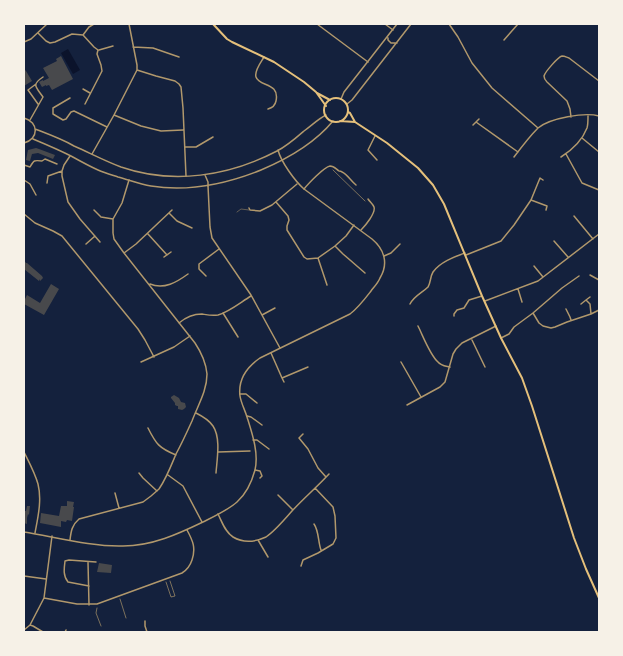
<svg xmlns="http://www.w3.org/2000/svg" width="623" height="656" font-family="Montserrat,sans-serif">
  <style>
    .water { fill: #0b132b }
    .building { fill: #48494c }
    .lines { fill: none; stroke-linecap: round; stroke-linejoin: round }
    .path { stroke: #e5c07b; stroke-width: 0.5 }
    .service { stroke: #b1986c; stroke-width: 0.5 }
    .minor { stroke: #b1986c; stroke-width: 1.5 }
    .tertiary { stroke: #b1986c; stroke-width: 1.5 }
    .secondary { stroke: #e5c07b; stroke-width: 2 }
  </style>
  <rect width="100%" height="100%" fill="#14213d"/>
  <path class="water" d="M68 49 80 70 73 74 61 53Z"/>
  <path class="building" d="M61 56 73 79 52 90 49 85 46 86V85L42 87 39 82 43 80V81L49 78 43 68 57 61 56 59Z
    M24 69 26 71 32 81 24 86Z
    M36 148 39 149 55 155 53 159 38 153 32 154 30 161 26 160 28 150Z
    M24 260 26 263H27L42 276 43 278 40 281V279L39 281 24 269Z
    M51 284 59 289 44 315 24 304V301L27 295 40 303Z
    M174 395 179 398 181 402 185 403 186 407 184 409 182 410 178 409V406H177L175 405V403L171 398V397Z
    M67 501 74 502 73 507H74L72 521 67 520 66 522 61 521V527L40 523 41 513 59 516 61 506H67Z
    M27 506H30L29 515 28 514 27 518V524L24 523 25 511H26Z
    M99 563 112 565 111 573 97 572Z"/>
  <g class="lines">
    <path class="path" d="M333 170 365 201
      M166 582 171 597 175 596 170 581
      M120 599 126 618
      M97 608 96 613 101 626"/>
    <path class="service" d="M237 212 241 209 249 210"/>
    <path class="minor" d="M317 24 368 62
      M385 24 393 30
      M449 24 458 37 472 63 492 88 538 128
      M38 33 46 41 50 43 55 42 72 34 83 35 94 47 98 50 97 54 101 65 102 71 85 104
      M83 35 89 27 94 24
      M504 40 518 24
      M24 42 31 39 47 24
      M133 47 153 48 179 57
      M99 50 113 46
      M264 57C261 62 254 71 256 77 259 87 280 82 276 101 275 106 272 108 268 109
      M137 70 156 76 175 81 179 84 181 87 183 108 186 176
      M36 84 28 90 38 104
      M83 89 90 93
      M70 98 53 108V114L63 120 66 119 71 112 74 111 107 127
      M114 115 141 126 161 131 183 130
      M571 117 570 109 567 101 547 82C545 80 544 79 544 76 545 72 558 57 562 56 565 56 566 57 569 58L599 81
      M479 119 476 122 518 152
      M30 120 43 97C36 87 31 85 43 77
      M473 125 476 122
      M375 136 368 150 377 160
      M582 138 599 152
      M185 147H196L213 137
      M92 154 114 115 137 70V65L129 24
      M566 154 582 183 599 190
      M70 156 64 165 62 171V176L68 202 80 219 100 242
      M514 157C520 149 531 135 538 128 550 118 585 112 599 116
      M561 157C572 150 582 141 587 128 588 125 588 120 588 116
      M24 165 30 167C34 160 34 160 42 161L45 159 57 164
      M24 180 30 184 36 195
      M47 183 48 176 62 171
      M208 186 210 227 212 238 251 295 280 348
      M304 189C308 184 324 167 330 166 334 166 336 169 339 171 340 171 341 171 342 172 347 174 351 181 356 185
      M531 200 547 206 546 210
      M276 202 288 216 289 220 287 226V230L304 257 307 259 318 258
      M249 208 250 210 260 211 272 205 297 184
      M94 210 101 217 113 219
      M169 213 177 221 192 228
      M24 214 35 223 53 231 62 236 138 329 145 340 154 357
      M574 216 593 239
      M361 230C365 226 376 213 374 207 373 204 370 202 368 199
      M148 234 167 255
      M554 241 568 257
      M86 244 95 236
      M335 246 343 254 365 273
      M124 253 136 244 172 210
      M466 255 501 241 514 225 531 200 540 178 543 180
      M384 256 391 253 400 244
      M164 257 171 252
      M534 266 543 277
      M590 275 599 280
      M206 276 199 269V264L219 249
      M150 284C164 290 177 282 188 274
      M327 285 318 258 335 246 346 236 354 225
      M518 289 522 302
      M590 297 586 300 590 304 591 314
      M485 301 538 281 599 234
      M410 304C414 296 422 293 428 287 431 282 430 277 433 272 440 262 454 257 465 253
      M581 304 586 300
      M566 309 570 317 571 320
      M223 313 238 337
      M533 313 562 288 579 276
      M262 315 275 308
      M454 316V314L457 310 464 308 469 300 482 296
      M179 323C186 317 193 314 202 314 208 315 212 316 218 315 229 312 241 302 251 296
      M418 326C423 336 430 355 438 362 441 366 446 366 450 367
      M501 338 509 334 514 327 533 313 539 323 543 326 551 328 555 327 567 322 591 314 599 310
      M472 340 485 367
      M271 353 282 378 308 367
      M141 362 174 347 190 336
      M401 362 421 397
      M282 378 284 382
      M240 394H246L257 403
      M407 405 440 387 445 382 453 354 456 349 462 343 496 326
      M196 413C202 416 209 420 213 426 221 438 217 459 216 473
      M247 416 251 417 262 425
      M148 428C156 444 159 448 176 455
      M303 434 299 438 308 449 318 468 326 477
      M253 440H257L269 449
      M24 452C29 462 35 473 38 484 42 500 38 517 35 533
      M218 452 250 451
      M255 470 260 471 262 476 260 478
      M139 473 143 478 157 491
      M168 475 183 486 202 522
      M115 493 119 508
      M278 495 293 510
      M218 514C222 522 225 532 233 537 243 543 255 542 266 537 275 531 285 519 292 511 304 498 317 487 329 474
      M314 524C319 531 318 542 321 550
      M70 540C71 531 72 525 79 519L143 502 151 496 159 489C166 479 171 466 176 454 182 443 187 432 192 421 198 405 207 391 207 374 206 363 201 352 195 343L124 253 114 239 113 233V219L122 203 129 180
      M258 540 268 557
      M88 562 89 605
      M301 566 303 560 318 553 333 544 336 538 335 516 333 507 315 488
      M24 576 46 579
      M89 586 68 582C63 576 64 569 65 561L69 560 96 562
      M44 598 77 604H97L182 573C187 570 190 566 192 560 196 548 193 541 187 530
      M145 621V626L147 632
      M30 625 33 626 43 632
      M24 630 30 625 44 598 52 536
      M65 632 66 630"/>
    <path class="tertiary" d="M388 38V40L391 43H397
      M341 99 344 92 369 60 397 24
      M347 104 352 100 411 24
      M24 118C39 122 39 139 24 143
      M35 129C48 134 62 139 74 146 90 153 105 161 121 167 173 185 229 176 277 151 287 146 296 138 304 131 311 126 318 119 326 115
      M33 139C45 144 59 150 71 156 80 161 89 166 98 170 105 173 112 175 118 177 129 180 140 184 151 186 188 192 226 184 261 170 287 159 314 144 333 121
      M205 175 208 182V186
      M24 532C55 537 92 547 123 546 152 546 178 534 203 522 215 516 228 510 237 502 246 494 252 481 255 470 259 453 252 433 247 417 245 410 241 403 240 396 238 380 247 367 260 358L350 314C358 308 364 300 371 291 374 287 378 283 380 278 389 263 384 249 372 239L304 189C295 181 281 162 278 150"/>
    <path class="secondary" d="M213 24 227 39 232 42 274 62 304 82 316 92 326 106
      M317 93 330 100
      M324 110a12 12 0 1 1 24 0a12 12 0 1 1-24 0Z
      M348 112 350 113 355 122 387 143 418 168 433 185 444 204 482 296 501 338 522 378 532 406 574 538 586 569 599 598
      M340 121 355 122"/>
  </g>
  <rect width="623" height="656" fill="none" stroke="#f6f1e7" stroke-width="50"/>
</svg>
